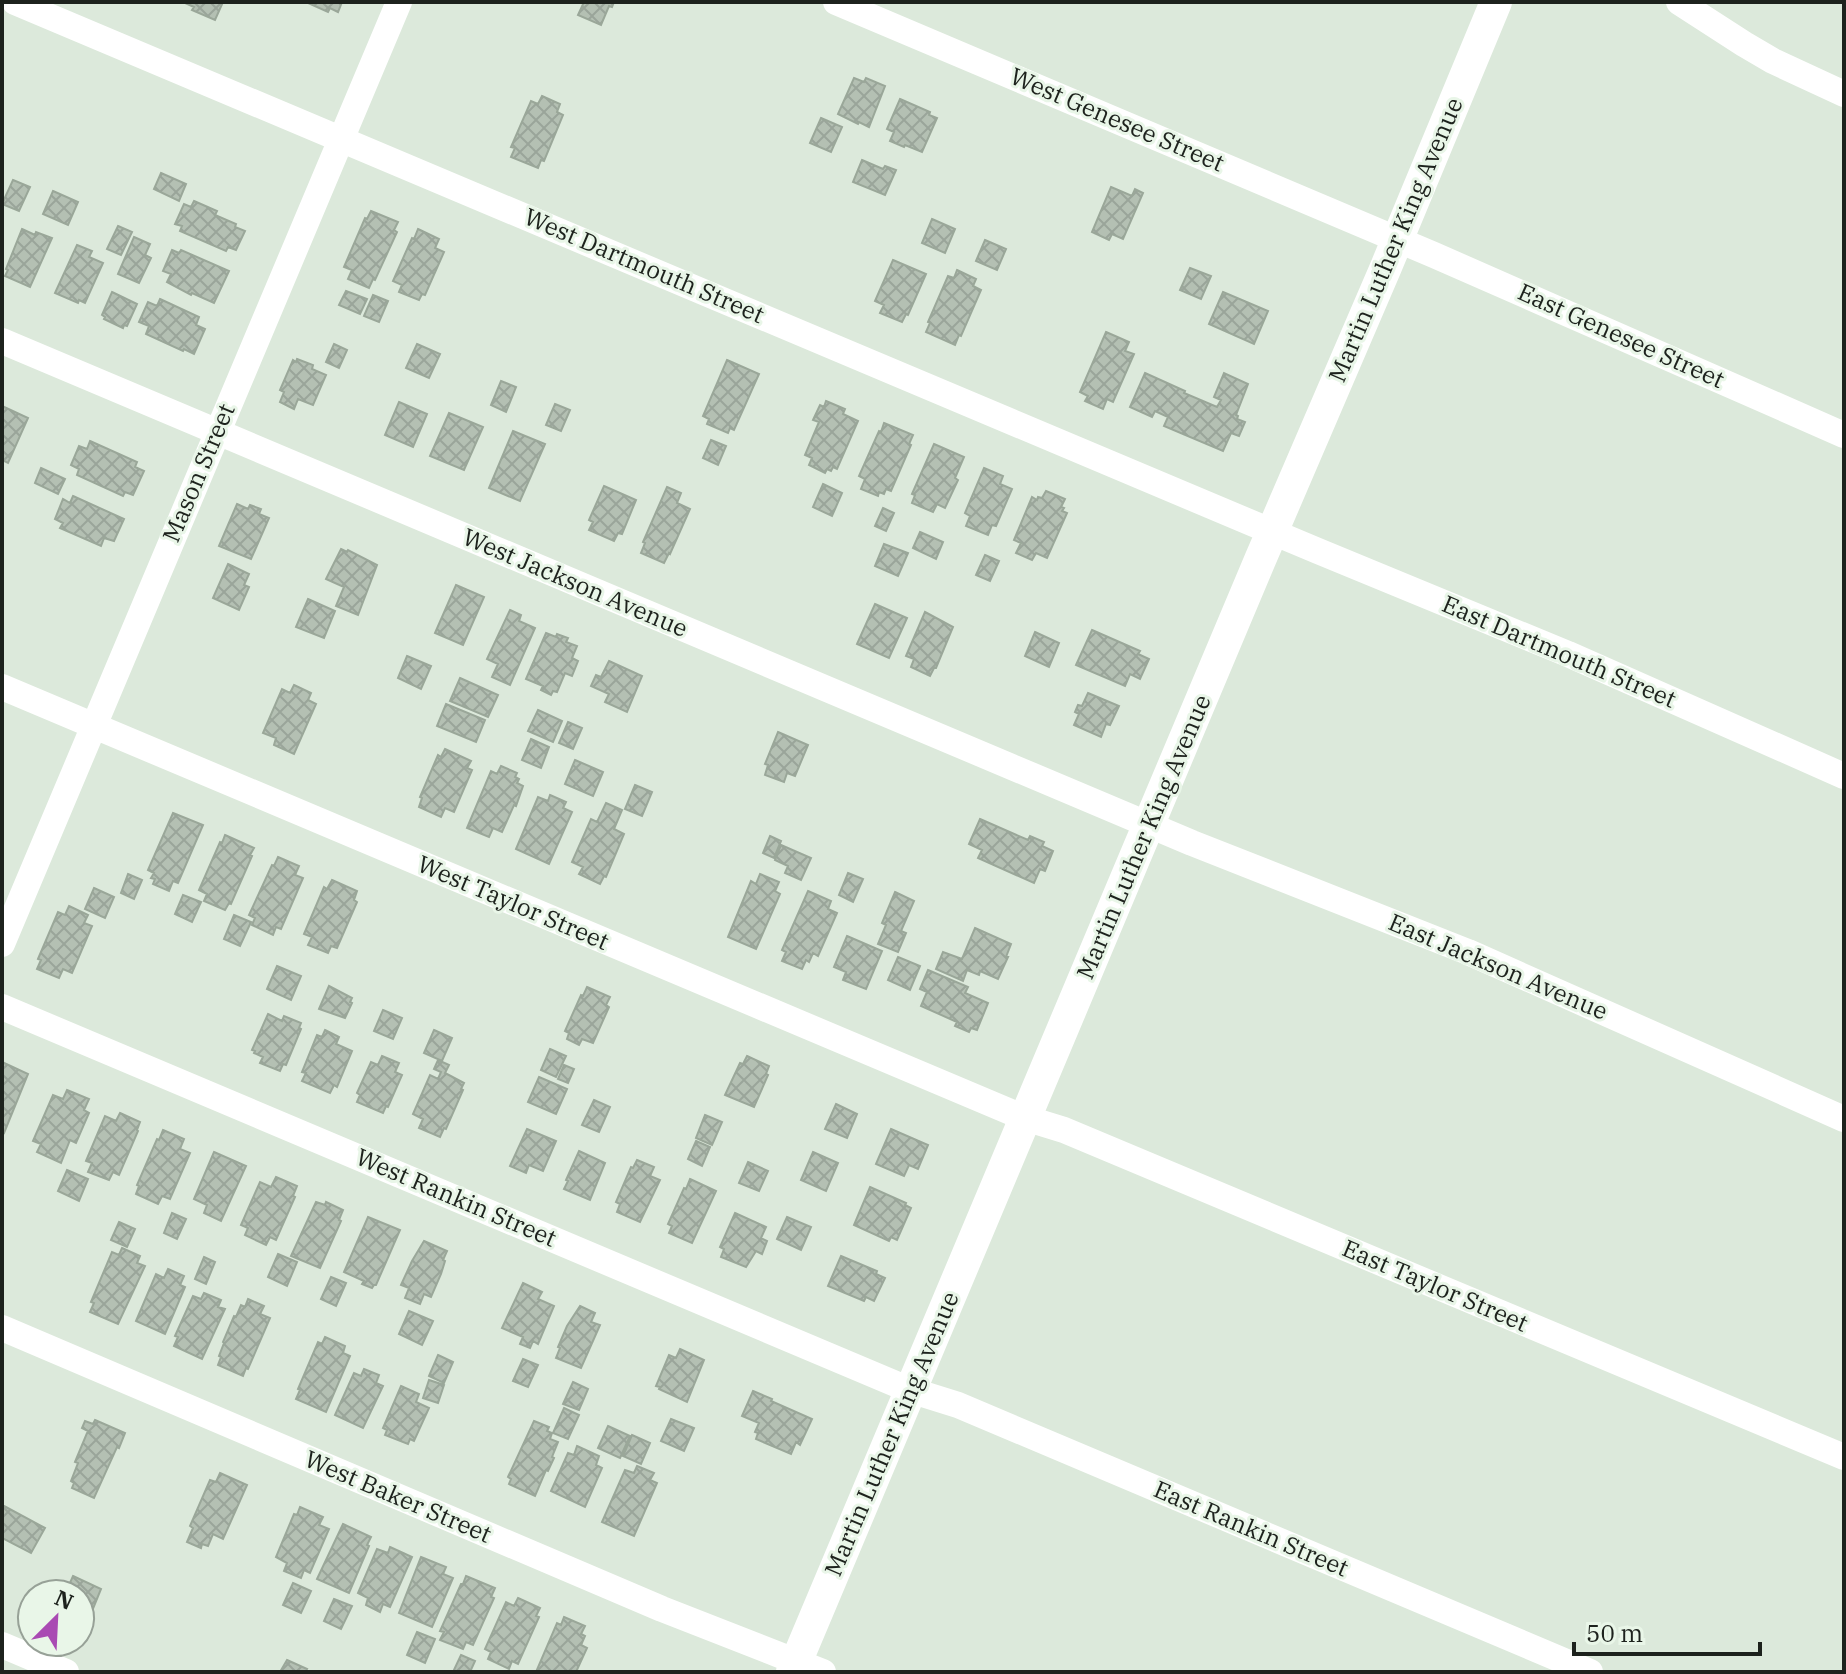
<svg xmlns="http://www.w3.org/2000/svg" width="1846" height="1674" font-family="'IBM Plex Serif',serif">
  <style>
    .building { fill: url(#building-cross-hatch); stroke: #9aa799; stroke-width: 2 }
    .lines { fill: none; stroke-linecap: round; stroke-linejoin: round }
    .minor { stroke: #fff; stroke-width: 26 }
    .tertiary { stroke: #fff; stroke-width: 32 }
    .labels { text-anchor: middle; stroke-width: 6; stroke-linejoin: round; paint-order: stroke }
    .street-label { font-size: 24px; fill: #1d221d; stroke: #e9f6e8 }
  </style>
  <defs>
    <pattern id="building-cross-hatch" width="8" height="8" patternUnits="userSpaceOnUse" patternTransform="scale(2)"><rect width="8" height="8" fill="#b4c0b3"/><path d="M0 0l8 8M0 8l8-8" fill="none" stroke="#9aa59a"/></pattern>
  </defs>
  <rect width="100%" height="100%" fill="#dce9db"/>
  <path class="building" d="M183 2H223L215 20 192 10 194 7Z
    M306 2H342L338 12 330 8 328 12Z
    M584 2H614L612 7 609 6 601 25 578 15Z
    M854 78 864 82 866 78 885 86 869 127 859 122 858 124 838 114Z
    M542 96 560 104 557 112 563 115 544 161 541 160 538 168 511 157 515 148 511 147 531 101 538 104Z
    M900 99 930 112 929 115 937 118 922 152 905 145 904 147 890 141 894 132 887 129Z
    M821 118 842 127 831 152 810 143Z
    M862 160 883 169 885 166 896 170 885 195 853 182Z
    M161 173 186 184 179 201 154 189Z
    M13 180 30 187 19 211 2 204Z
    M1111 187 1132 196 1135 189 1143 193 1123 239 1112 234 1109 240 1092 232Z
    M53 191 78 202 68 225 43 214Z
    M194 201 217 211 215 215 236 224 235 227 245 231 236 250 228 247 226 251 180 231 182 226 175 224 184 204 191 207Z
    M371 211 398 222 394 230 397 232 375 280 373 279 369 288 348 279 352 270 344 267 365 218 367 219Z
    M932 219 955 229 945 253 922 243Z
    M118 226 132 232 121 255 107 249Z
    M22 229 35 235 36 232 52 238 30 287 5 276 8 270 6 269Z
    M418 229 439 239 435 248 444 252 425 295 422 294 419 300 399 292 402 285 393 281 412 238 414 239Z
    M134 237 150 244 145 255 151 258 139 283 118 274Z
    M985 240 1006 249 997 270 976 261Z
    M77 245 92 251 89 257 103 263 85 303 79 300 78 303 55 293Z
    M172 250 179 253 181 250 229 271 214 303 192 293 191 295 167 282 171 274 163 271Z
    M893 260 926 274 908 315 906 314 902 322 880 313 884 305 875 301Z
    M1190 268 1211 276 1201 299 1180 290Z
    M957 270 976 279 973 286 981 290 961 336 959 335 955 345 926 332 930 323 928 322 948 276 954 278Z
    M346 291 367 299 360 314 339 305Z
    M112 292 137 304 127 326 124 325 123 328 104 319 105 317 102 315Z
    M1223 292 1268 311 1254 344 1209 324Z
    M373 295 388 301 379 322 364 316Z
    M160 299 199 317 196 325 205 329 194 354 184 349 183 351 146 334 149 326 139 322 148 302 157 306Z
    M1106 332 1129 342 1125 351 1134 354 1113 402 1107 399 1103 409 1085 401 1088 396 1080 392Z
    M334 344 347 350 339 368 326 362Z
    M417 344 440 354 429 378 406 368Z
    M297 359 313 365 312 369 326 375 313 405 298 399 294 409 280 402 284 392 280 390 293 360 296 362Z
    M727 360 759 374 734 430 730 428 728 433 707 424 709 419 703 416Z
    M1145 373 1185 391 1184 393 1217 407 1221 400 1214 397 1224 373 1248 384 1236 415 1238 416 1237 419 1245 422 1239 436 1231 433 1223 451 1164 426 1168 417 1155 411 1152 417 1130 407Z
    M501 381 516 387 506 412 491 405Z
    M826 401 845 409 843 414 858 421 837 469 833 467 831 471 827 469 825 473 809 465 812 458 805 455 819 422 813 420 820 405 824 407Z
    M399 402 427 414 413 447 385 435Z
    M555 404 570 410 561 431 546 425Z
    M2 406 28 418 8 463 2 460Z
    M449 413 483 427 464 470 430 456Z
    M884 423 913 435 909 444 911 445 891 491 886 489 884 494 879 492 878 496 861 489 865 479 859 476 879 431 881 432Z
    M513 431 545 444 520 501 489 488Z
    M711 440 726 446 718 465 703 458Z
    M90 441 137 462 135 467 144 471 133 495 125 492 123 496 77 475 79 469 71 465 79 446 87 449Z
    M934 444 964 457 955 478 958 480 945 508 937 504 933 512 912 503 915 495 912 494Z
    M41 468 65 479 58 494 35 483Z
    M984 468 1003 476 1000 484 1012 489 996 526 992 525 988 535 966 526 970 516 965 513Z
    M823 484 842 493 832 516 813 507Z
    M604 486 636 500 622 534 618 533 614 541 589 530 593 522 589 520Z
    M667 487 681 493 677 503 690 509 670 554 669 553 664 563 641 553 645 543 643 542Z
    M1046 491 1065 499 1061 507 1064 508 1062 511 1067 513 1047 558 1036 553 1032 560 1016 553 1021 543 1014 540 1032 497 1037 500 1038 497 1042 498Z
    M73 496 124 519 114 541 104 538 101 546 60 528 63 523 55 519 63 499 70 503Z
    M237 504 248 509 250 505 261 509 259 514 269 518 251 559 219 546Z
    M883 508 894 513 886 531 875 526Z
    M920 532 943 542 936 559 913 548Z
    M884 544 908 553 898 576 875 566Z
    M341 549 347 552 348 550 377 565 358 615 336 606 344 587 326 579Z
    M985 555 999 561 990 581 976 575Z
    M228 564 249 574 244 585 249 587 239 610 213 598Z
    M456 585 484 597 463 645 435 633Z
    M308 599 335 611 324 638 296 627Z
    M875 604 907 618 889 658 857 644Z
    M510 610 521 615 519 621 535 628 510 685 492 677 498 664 487 659Z
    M925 612 953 627 936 668H934L930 676 911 667 914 659 906 656Z
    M1092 630 1140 651 1138 654 1149 659 1140 679 1130 674 1125 686 1076 665Z
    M1035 632 1059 643 1049 667 1025 656Z
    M546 633 556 637 557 634 568 638 566 642 577 646 572 658 578 661 572 676 565 673 557 692 553 691 551 695 541 690 543 686 526 679Z
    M407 656 431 666 421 689 398 678Z
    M609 661 642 676 627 712 605 702 609 694 591 686 596 675 601 677Z
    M460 678 498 695 488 717 450 701Z
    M294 685 311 693 308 700 316 704 294 754 274 745 276 738 263 733 282 689 290 693Z
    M1088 693 1119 706 1110 725 1106 724 1101 737 1074 725 1079 714 1075 712 1078 705 1082 706Z
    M446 704 485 720 476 742 437 726Z
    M538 710 562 721 553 742 528 731Z
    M568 722 582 728 573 749 559 743Z
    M778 732 808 745 795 776 787 773 784 782 765 775 768 765 765 764Z
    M531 739 549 747 541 768 522 760Z
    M445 749 471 761 467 768 472 770 454 812 445 808 441 817 419 807 422 798 420 797 438 755 441 757Z
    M575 760 603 772 593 796 565 784Z
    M501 766 517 773 515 777 519 779 517 783 523 786 516 806 514 805 502 832 493 828 489 837 467 828 491 771 497 774Z
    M635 785 652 792 642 816 625 809Z
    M550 795 566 802 563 808 572 812 549 864 516 849 538 797 548 801Z
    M606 803 622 810 614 829 624 834 606 877 604 876 600 884 579 874 583 867 572 862 591 819 597 822Z
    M173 813 203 825 178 883 173 881 169 891 153 884 155 879 151 878 154 873 148 870Z
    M980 819 1028 840 1030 836 1044 842 1042 846 1053 851 1045 871 1040 869 1034 883 978 858 982 850 969 844Z
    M225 835 254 848 250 855 252 856 231 904 229 903 225 910 204 901 207 894 199 890 220 842 222 843Z
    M770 836 781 841 774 858 763 853Z
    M781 845 811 858 801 880 785 873 788 866 775 860Z
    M278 857 299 866 295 875 303 878 281 929 276 927 273 935 252 925 255 918 249 915 272 865 274 866Z
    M848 873 863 879 853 902 839 895Z
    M128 874 142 880 134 899 121 893Z
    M760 874 779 882 775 891 780 894 756 949 728 937 751 881 756 884Z
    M332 880 357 891 354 900 357 902 337 948 331 946 328 953 308 945 312 937 304 934 324 887 327 889Z
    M94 888 114 897 105 918 85 909Z
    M808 891 831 901 828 909 837 913 818 956 813 953 809 962 806 960 802 969 782 961 786 952 782 950Z
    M895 892 914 901 901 931 906 933 898 952 878 944 886 925 882 923Z
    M183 895 201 902 192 922 175 914Z
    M69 906 88 915 84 923 92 926 72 973 63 969 59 978 37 969 41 960 38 959 58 912 65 915Z
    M234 915 251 922 240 946 224 939Z
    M975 928 1011 944 1006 957H1008L998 979 980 971 979 975 967 970 963 981 936 969 943 952 962 959Z
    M847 936 882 951 866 989 843 980 846 972 834 967Z
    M898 957 920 966 910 990 888 980Z
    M277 966 301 976 291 1000 267 989Z
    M928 970 968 987 965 993 988 1003 977 1030 971 1028 969 1032 955 1026 957 1022 921 1006 927 992 920 989Z
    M329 986 352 998 350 1002 352 1003 345 1018 319 1009Z
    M587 987 610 997 606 1005 609 1007 593 1043 582 1039 579 1045 567 1039 569 1033 565 1031 581 995 583 996Z
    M383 1010 402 1018 393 1039 374 1031Z
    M268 1014 282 1021 284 1016 301 1023 299 1028 301 1029 286 1065 283 1064 280 1071 260 1063 263 1057 254 1053 255 1051 252 1050Z
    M325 1030 339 1037 336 1044 352 1051 337 1087 334 1085 330 1093 302 1081 306 1073 302 1072 317 1035 322 1037Z
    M434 1030 452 1038 442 1061 424 1053Z
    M550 1049 566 1056 556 1077 541 1070Z
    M382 1056 399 1063 395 1072 402 1075 388 1107 386 1106 383 1113 357 1102 360 1095 357 1093 371 1062 378 1065Z
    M747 1056 769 1066 766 1074 768 1075 754 1107 725 1095 740 1063 743 1064Z
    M438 1060 449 1065 445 1073 464 1083 461 1089 463 1090 446 1129 444 1128 440 1137 419 1128 423 1119 413 1114 430 1075 438 1079 441 1072 434 1069Z
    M2 1062 28 1074 4 1133 2 1132Z
    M564 1065 574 1069 568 1083 558 1079Z
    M539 1077 567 1089 556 1114 528 1102Z
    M67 1090 89 1099 84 1110 89 1113 76 1143 70 1140 61 1163 37 1152 41 1144 33 1141 53 1095 63 1099Z
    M594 1100 610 1107 599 1132 582 1125Z
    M836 1104 857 1114 847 1138 825 1129Z
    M120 1113 140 1122 137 1130 138 1131 119 1175 113 1172 109 1180 88 1172 92 1163 86 1161 105 1116 116 1121Z
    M705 1115 722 1122 712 1145 696 1138Z
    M527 1129 556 1141 543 1171 529 1165 526 1173 510 1166Z
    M891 1129 928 1145 918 1169 909 1165 904 1176 876 1164Z
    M163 1130 184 1139 180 1149 190 1153 170 1199 162 1196 158 1204 136 1194 139 1186 137 1185 157 1139 159 1140Z
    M696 1141 710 1147 702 1166 688 1159Z
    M579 1151 605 1163 590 1200 564 1189 568 1181 566 1180Z
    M214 1152 246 1166 221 1221 204 1213 207 1205 194 1199Z
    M813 1152 838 1163 826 1191 801 1180Z
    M637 1160 654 1167 650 1176 660 1180 640 1222 617 1212 620 1204 616 1202 631 1167 633 1168Z
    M748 1162 768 1171 759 1191 739 1183Z
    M67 1170 88 1179 79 1201 58 1191Z
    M276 1177 297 1186 293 1196 295 1197 276 1240 270 1237 266 1245 245 1235 248 1228 241 1225 260 1182 271 1187Z
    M690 1179 716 1191 692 1243 669 1233 672 1226 668 1224 684 1188 686 1189Z
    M870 1187 906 1203 905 1205 911 1208 897 1240 891 1237 889 1241 854 1225Z
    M316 1202 325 1205 326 1202 343 1210 339 1220 341 1221 320 1268 291 1256Z
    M172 1213 186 1219 177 1239 164 1233Z
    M735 1213 766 1227 761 1238 767 1241 762 1254 756 1251 746 1267 721 1257 724 1249 720 1247Z
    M368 1217 400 1230 376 1285H374L372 1288 362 1284 364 1281 344 1272Z
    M787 1217 811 1227 801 1250 777 1239Z
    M119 1222 135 1229 127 1247 111 1240Z
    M424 1241 447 1251 443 1260 445 1261 441 1274 431 1297 424 1294 420 1304 405 1298 409 1288 401 1285 412 1261Z
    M122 1248 140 1256 137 1263 145 1266 118 1324 90 1312 94 1303 91 1302 112 1252 119 1255Z
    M278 1254 297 1262 287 1286 268 1277Z
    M841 1256 877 1271 876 1274 885 1278 874 1301 866 1297 864 1301 828 1286Z
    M204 1257 215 1262 206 1284 195 1279Z
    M168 1269 184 1276 180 1285 185 1287 165 1334 136 1321 156 1274 164 1278Z
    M331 1277 346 1283 336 1306 321 1299Z
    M523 1283 542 1292 538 1299 554 1306 538 1344 533 1341 530 1348 520 1344 523 1337 502 1328Z
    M204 1293 221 1300 218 1307 225 1309 202 1359 174 1346 178 1337 175 1336 193 1296 201 1299Z
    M248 1299 264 1306 260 1314 270 1318 248 1369 246 1368 243 1376 218 1365 221 1357 219 1356 224 1343 223 1342 234 1316 236 1317 241 1305 245 1307Z
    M580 1306 595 1313 591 1322 600 1325 581 1368 556 1358 560 1348 558 1347 567 1326Z
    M409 1311 433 1321 422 1345 399 1334Z
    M325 1337 345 1346 343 1353 350 1356 326 1412 296 1399 300 1390 298 1389 318 1342 322 1344Z
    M680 1349 704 1360 687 1402 659 1389 660 1387 656 1386 669 1355 676 1358Z
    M438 1355 453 1362 444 1383 429 1376Z
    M523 1359 538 1365 528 1387 513 1381Z
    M364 1369 379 1375 376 1383 383 1386 363 1428 335 1415 354 1373 361 1376Z
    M429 1380 444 1385 438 1403 423 1398Z
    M573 1382 588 1389 579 1410 563 1404Z
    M401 1386 419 1394 416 1402 429 1408 414 1441 410 1439 408 1444 385 1435 387 1430 383 1428Z
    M753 1391 772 1399 771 1401 812 1419 800 1445 796 1442 791 1454 756 1439 758 1433 755 1432 759 1423 742 1416Z
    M564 1408 579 1415 568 1439 553 1433Z
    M671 1419 694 1428 684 1451 661 1441Z
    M95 1420 125 1433 119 1448 117 1447 94 1498 72 1488 74 1483 71 1481 78 1463 75 1462 87 1433 90 1432 82 1428 85 1421 93 1424Z
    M534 1421 549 1427 547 1431 552 1433 550 1439 558 1442 552 1457 554 1458 548 1471 546 1470 535 1496 509 1484 511 1479 508 1477Z
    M608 1426 630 1436 620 1458 598 1448Z
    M632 1435 650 1443 641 1464 623 1456Z
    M577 1446 599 1456 596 1465 602 1468 585 1507 551 1491 568 1453 574 1455Z
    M637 1466 654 1473 650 1480 657 1483 634 1536 602 1522 625 1470 634 1473Z
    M220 1473 247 1485 223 1539 213 1534 208 1546 202 1544 201 1548 187 1542 193 1528 190 1526 210 1480 216 1482Z
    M4 1506 45 1528 31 1553 2 1538V1510Z
    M300 1507 323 1517 319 1525 329 1529 310 1573 304 1570 301 1578 284 1571 287 1563 276 1557 294 1514 297 1515Z
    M343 1524 371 1537 367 1545 369 1546 349 1593 317 1579Z
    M390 1547 412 1557 390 1607 383 1604 380 1612 366 1605 368 1598 358 1593 377 1549 388 1553Z
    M421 1557 446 1567 443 1574 453 1578 432 1627 399 1613Z
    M73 1576 101 1589 88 1621 85 1619 81 1627 80 1594H65Z
    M466 1576 495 1588 491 1597 494 1598 473 1645 466 1642 463 1649 440 1640 444 1632 440 1631 461 1584H463Z
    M293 1583 311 1591 301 1613 283 1605Z
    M518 1598 540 1608 536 1616 539 1617 518 1664 512 1661 509 1669 488 1659 491 1652 485 1649 506 1602 514 1606Z
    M334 1599 352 1606 341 1629 324 1621Z
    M564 1617 585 1626 581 1634 585 1636 581 1645 587 1648 576 1672H536L557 1623 561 1625Z
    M417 1632 435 1639 425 1663 407 1655Z
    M461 1655 475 1661 470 1672H453Z
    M287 1660 307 1669 305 1672H280Z"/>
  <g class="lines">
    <path class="minor" d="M15 2 1318 551 1568 654 1844 776
      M836 2 1434 255 1844 435
      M1679 2 1744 44 1773 61 1844 94
      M2 341 1192 843 1468 952 1844 1119
      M2 687 1025 1118 1064 1130 1844 1457
      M2 944 399 2
      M2 1007 910 1390 958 1405 1590 1672
      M2 1328 662 1609 823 1672
      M2 1645 66 1672"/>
    <path class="tertiary" d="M792 1672 1260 560 1386 267 1496 2"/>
  </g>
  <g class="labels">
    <g class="street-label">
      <text transform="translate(1117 120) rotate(23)" y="8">West Genesee Street</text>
      <text transform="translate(1396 240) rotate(-67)" y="8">Martin Luther King Avenue</text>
      <text transform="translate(644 266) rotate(23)" y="8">West Dartmouth Street</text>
      <text transform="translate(1621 336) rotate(24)" y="8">East Genesee Street</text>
      <text transform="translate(199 473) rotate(-67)" y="8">Mason Street</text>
      <text transform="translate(575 583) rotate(23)" y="8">West Jackson Avenue</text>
      <text transform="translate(1559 652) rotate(23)" y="8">East Dartmouth Street</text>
      <text transform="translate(1144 837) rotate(-67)" y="8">Martin Luther King Avenue</text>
      <text transform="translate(513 903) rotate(23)" y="8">West Taylor Street</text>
      <text transform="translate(1498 967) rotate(23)" y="8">East Jackson Avenue</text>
      <text transform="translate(456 1198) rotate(23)" y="8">West Rankin Street</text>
      <text transform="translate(1435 1286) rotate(23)" y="8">East Taylor Street</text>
      <text transform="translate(892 1434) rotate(-67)" y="8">Martin Luther King Avenue</text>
      <text transform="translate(398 1497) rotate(23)" y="8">West Baker Street</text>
      <text transform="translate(1251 1529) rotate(23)" y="8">East Rankin Street</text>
    </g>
  </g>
  <rect width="1846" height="1674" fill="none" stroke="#1d221d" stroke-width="8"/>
  <g transform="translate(56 1618) rotate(24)"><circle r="38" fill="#e9f6e8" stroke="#97a197" stroke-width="2"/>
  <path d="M0-6L14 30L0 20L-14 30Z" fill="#a94ab3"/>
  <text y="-12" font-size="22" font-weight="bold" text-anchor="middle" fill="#1d221d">N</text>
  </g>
  <path d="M1574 1642v12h186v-12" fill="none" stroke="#1d221d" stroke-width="4"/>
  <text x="1586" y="1642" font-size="24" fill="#1d221d" stroke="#e9f6e8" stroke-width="6" paint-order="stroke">50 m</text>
</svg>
